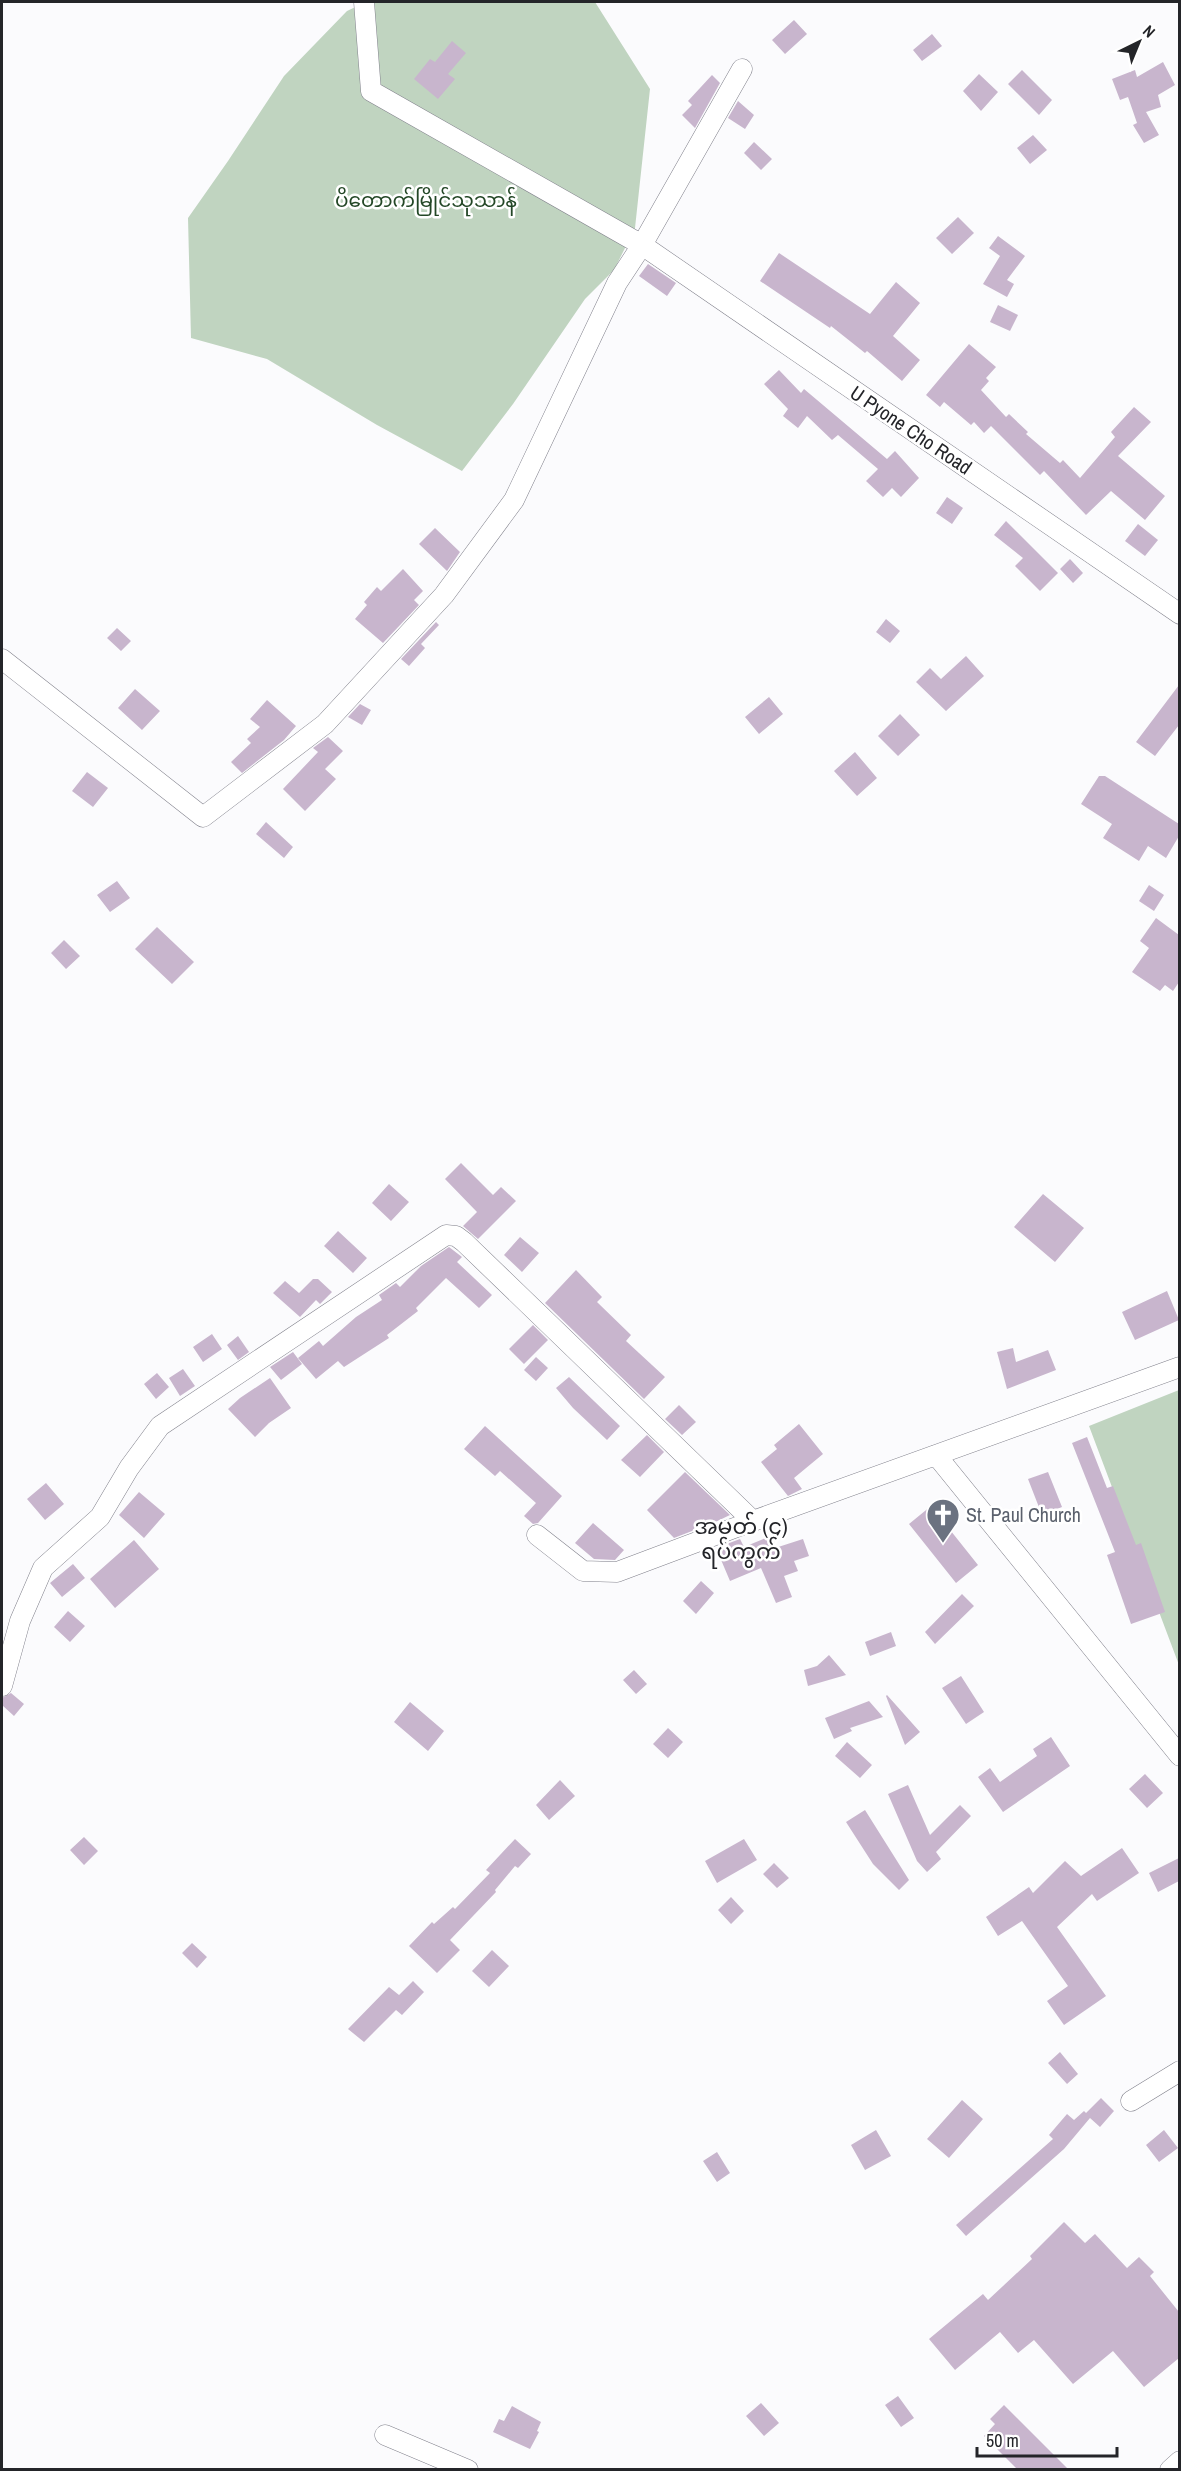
<svg xmlns="http://www.w3.org/2000/svg" width="1181" height="2471" font-family="'Archivo Narrow','Noto Sans Myanmar',sans-serif">
  <style>
    .green { fill: #c0d4c0 }
    .building { fill: #c8b5cd }
    .lines { fill: none; stroke-linecap: round; stroke-linejoin: round }
    .minor-casing { stroke: #80808b; stroke-width: 21 }
    .minor { stroke: #fff; stroke-width: 20 }
    .labels { text-anchor: middle; stroke-width: 5; stroke-linejoin: round; paint-order: stroke }
    .park-label { font-size: 20px; fill: #234726; stroke: #fff }
    .street-label { font-size: 20px; fill: #242529; stroke: #fff }
    .worship-label { font-size: 20px; fill: #5b616d; stroke: #fff; text-anchor: start }
    .quarter-label { font-size: 22px; fill: #242529; stroke: #fff }
  </style>
  <rect width="100%" height="100%" fill="#fbfbfd"/>
  <path class="green" d="M366 2H595L650 89 635 228 614 270 585 299 513 404 462 471 377 425 267 359 191 338 188 218 228 161 284 76 347 11Z
    M1179 1390V1665L1089 1426Z"/>
  <path class="building" d="M794 20 807 34 785 54 772 40Z
    M932 34 942 46 922 61 913 50Z
    M452 41 466 53 448 74 455 79 438 99 414 79 430 59 435 62Z
    M1163 62 1175 85 1158 95 1161 107 1146 112 1159 135 1144 143 1133 125 1137 123 1128 97 1120 100 1112 79 1135 70 1137 77Z
    M1022 70 1052 100 1039 115 1008 84Z
    M979 74 998 92 981 111 963 91Z
    M712 75 720 83 695 128 682 115 692 105 688 101Z
    M738 101 754 115 745 129 728 118Z
    M1033 135 1047 150 1030 164 1017 148Z
    M754 142 772 159 761 170 744 153Z
    M958 217 974 233 952 254 936 238Z
    M998 236 1025 256 1007 280 1014 284 1007 297 983 284 1000 256 989 248Z
    M779 253 870 314 896 282 920 303 893 336 920 360 902 381 867 351 865 353 831 326 830 328 760 281Z
    M648 264 676 283 667 296 639 276Z
    M998 305 1018 315 1010 331 990 322Z
    M969 344 996 367 986 378 989 381 981 390 1006 417 1009 414 1028 432 1026 434 1060 463 1063 460 1080 478 1115 437 1111 432 1134 407 1151 422 1118 456 1165 496 1145 520 1111 491 1086 515 1044 471 1040 475 991 426 984 433 974 422 971 425 944 402 940 407 926 395Z
    M779 370 801 393 804 389 887 459 895 451 919 478 901 497 892 488 883 497 866 481 878 469 838 435 832 440 807 416 798 428 783 416 788 409 764 384Z
    M947 497 963 508 952 524 936 513Z
    M1006 521 1058 573 1040 591 1015 566 1023 558 994 535Z
    M1138 524 1158 540 1145 556 1125 541Z
    M435 528 460 552 447 571 419 544Z
    M1070 559 1083 573 1073 583 1060 569Z
    M403 569 423 591 414 600 419 605 383 643 355 619 367 605 364 602 377 587 381 591Z
    M886 619 900 631 890 643 876 632Z
    M436 622 439 625 421 644 425 648 409 666 401 659Z
    M117 628 131 641 121 651 107 638Z
    M966 656 984 676 946 711 916 682 930 668 941 679Z
    M1179 685V725L1155 756 1136 742Z
    M135 689 160 711 142 730 118 708Z
    M769 697 783 714 759 734 745 717Z
    M267 700 296 726 284 740 242 773 231 762 251 743 247 739 260 727 250 719Z
    M360 704 371 710 362 725 348 717Z
    M900 714 920 735 898 756 878 736Z
    M328 737 343 751 325 769 336 779 305 811 283 789 318 752 313 748Z
    M855 752 877 778 857 796 834 771Z
    M87 772 108 788 93 807 72 791Z
    M1099 776H1105L1179 824V836L1166 858 1148 846 1139 861 1103 838 1112 824 1081 804Z
    M266 822 293 847 284 858 256 834Z
    M117 881 130 898 110 912 97 895Z
    M1149 885 1164 895 1154 911 1139 901Z
    M1156 918 1179 935V982L1173 991 1165 985 1160 991 1132 972 1149 948 1140 941Z
    M157 927 194 962 172 984 135 949Z
    M64 940 80 956 66 969 51 953Z
    M461 1163 493 1195 501 1187 516 1201 478 1239 463 1226 477 1212 445 1179Z
    M389 1184 409 1202 391 1221 372 1203Z
    M1043 1194 1084 1228 1055 1262 1014 1227Z
    M338 1231 367 1258 353 1273 324 1246Z
    M520 1237 539 1253 522 1272 504 1255Z
    M449 1247 462 1257 457 1262 492 1295 479 1308 446 1278 416 1308 418 1311 387 1335 389 1338 344 1367 338 1361 316 1379 298 1358 319 1341 323 1346 356 1317 382 1300 379 1295 396 1283 400 1287 421 1266Z
    M576 1270 602 1297 597 1302 631 1335 626 1341 665 1377 644 1399 545 1303Z
    M313 1279H318L332 1292 320 1304 316 1300 300 1317 273 1293 285 1281 299 1293Z
    M1167 1291 1179 1320 1135 1340 1122 1312Z
    M533 1325 548 1340 524 1364 509 1349Z
    M212 1334 222 1349 203 1362 193 1347Z
    M238 1336 249 1352 238 1360 227 1345Z
    M1013 1348 1016 1362 1048 1350 1056 1370 1007 1389 997 1352Z
    M293 1352 302 1364 281 1380 270 1367Z
    M536 1357 548 1368 536 1381 524 1370Z
    M183 1369 195 1386 180 1396 169 1378Z
    M157 1373 169 1387 156 1399 144 1384Z
    M569 1377 620 1426 607 1440 573 1408 556 1388Z
    M270 1378 291 1408 269 1423 255 1437 228 1409 240 1398Z
    M679 1405 696 1422 682 1435 665 1419Z
    M799 1424 823 1454 794 1478 802 1489 788 1496 761 1462 777 1449 774 1445Z
    M485 1426 562 1496 538 1523 533 1524 524 1516 536 1503 500 1471 495 1476 464 1449Z
    M647 1435 664 1452 640 1477 621 1460Z
    M1087 1437 1107 1488 1113 1486 1136 1545 1141 1543 1165 1612 1131 1624 1107 1555 1115 1552 1072 1443Z
    M685 1472 730 1515 707 1526 704 1519 692 1531 674 1538 647 1510Z
    M1048 1472 1062 1507 1042 1515 1028 1479Z
    M46 1483 64 1504 45 1520 27 1499Z
    M139 1492 165 1514 144 1538 119 1515Z
    M931 1506 978 1565 956 1583 909 1524Z
    M593 1523 624 1550 615 1560 594 1559 575 1543Z
    M768 1537 772 1549 803 1539 809 1556 794 1561 798 1571 784 1576 792 1597 776 1603 761 1568 730 1581 716 1548 740 1539 744 1547Z
    M134 1540 159 1569 115 1608 90 1579Z
    M73 1564 85 1578 62 1597 50 1583Z
    M701 1581 714 1593 696 1614 683 1601Z
    M962 1594 974 1606 935 1644 925 1632Z
    M68 1611 85 1626 70 1642 54 1627Z
    M891 1632 896 1646 870 1656 865 1642Z
    M829 1655 846 1675 808 1686 804 1670 817 1666Z
    M634 1670 647 1684 636 1694 623 1680Z
    M961 1676 984 1712 966 1724 942 1688Z
    M11 1693 24 1704 14 1716 2 1705V1698Z
    M887 1695 920 1732 905 1745 886 1696Z
    M869 1701 883 1717 850 1728 852 1731 834 1739 825 1718Z
    M410 1702 444 1731 428 1751 394 1722Z
    M668 1728 683 1742 668 1758 653 1744Z
    M1051 1737 1070 1766 1003 1812 978 1777 990 1768 1000 1782 1037 1756 1033 1749Z
    M847 1742 872 1765 860 1778 835 1756Z
    M1145 1774 1163 1793 1147 1808 1129 1789Z
    M560 1780 575 1796 549 1820 536 1805Z
    M908 1785 930 1835 960 1805 971 1816 936 1852 941 1859 927 1872 917 1861 888 1794Z
    M865 1810 909 1880 899 1890 873 1864 846 1822Z
    M84 1837 98 1851 84 1865 70 1850Z
    M515 1839 531 1854 518 1868 515 1866 495 1890 496 1892 450 1940 460 1950 437 1973 409 1946 432 1922 434 1924 453 1907 455 1909 490 1873 486 1870Z
    M744 1839 757 1860 717 1883 705 1861Z
    M1122 1848 1139 1873 1097 1901 1092 1894 1057 1927 1106 1996 1064 2025 1047 2001 1068 1986 1022 1921 998 1936 986 1917 1029 1887 1033 1893 1065 1861 1081 1876Z
    M1179 1858V1881L1158 1892 1149 1873Z
    M774 1863 789 1878 777 1888 763 1874Z
    M731 1897 744 1911 731 1924 718 1910Z
    M192 1943 207 1957 197 1968 182 1953Z
    M492 1950 509 1966 489 1987 472 1971Z
    M413 1981 424 1992 402 2015 396 2010 364 2042 348 2029 389 1987 399 1995Z
    M1060 2052 1078 2074 1067 2084 1048 2063Z
    M1101 2098 1114 2111 1100 2127 1090 2118 1064 2149 966 2236 956 2225 1053 2139 1049 2135 1067 2114 1074 2120 1084 2111 1086 2113Z
    M962 2100 983 2119 949 2158 927 2139Z
    M876 2130 891 2156 865 2170 851 2145Z
    M1164 2130 1178 2148 1159 2162 1146 2145Z
    M717 2152 730 2173 717 2182 703 2161Z
    M1064 2222 1085 2243 1095 2234 1127 2268 1139 2257 1154 2272 1150 2276 1179 2312V2358L1144 2387 1113 2351 1073 2384 1034 2340 1018 2353 1000 2332 955 2370 929 2339 983 2294 988 2300 1032 2259 1030 2256Z
    M898 2396 914 2418 901 2427 885 2405Z
    M761 2403 779 2423 764 2436 746 2416Z
    M1004 2405 1068 2469H1017L984 2436 995 2424 990 2419Z
    M512 2406 541 2422 537 2431 539 2432 530 2449 493 2432 499 2419 504 2421Z"/>
  <g class="lines">
    <g class="minor-casing">
      <path id="minor" d="M742 69 642 245 1180 614
        M2 659 203 817 325 724 444 595 514 500 617 283 642 245 371 91 364 2
        M936 1455 1180 1756
        M537 1535 583 1571 617 1572 753 1521
        M2 1686 20 1621 43 1568 100 1517 129 1468 160 1426 446 1235 456 1236 464 1242 753 1521 1180 1367
        M1131 2101 1180 2071
        M385 2435 468 2470
        M1170 2470 1180 2461"/>
    </g>
    <use href="#minor" class="minor"/>
  </g>
  <defs>
    <g id="church-pin" transform="scale(1.725)"><path d="M0 17L-7.5 6A9.5 9.5 0 1 1 7.5 6Z" fill="#6b7280" stroke="#fff"/><path d="M-1.2-6h2.4v3.5h3.3v2.4h-3.3V6h-2.4V-.1h-3.3v-2.4h3.3Z" fill="#fff"/></g>
  </defs>
  <g fill-rule="evenodd">
    <use href="#church-pin" x="943" y="1515"/>
  </g>
  <g class="labels">
    <g class="park-label">
      <text x="426" y="207">ပိတောက်မြိုင်သုသာန်</text>
    </g>
    <g class="street-label">
      <text transform="translate(911 430) rotate(34)" y="7">U Pyone Cho Road</text>
    </g>
    <g class="worship-label">
      <text x="966" y="1522">St. Paul Church</text>
    </g>
    <g class="quarter-label">
      <text x="741" y="1534">အမှတ် (၄)<tspan x="741" dy="25">ရပ်ကွက်</tspan></text>
    </g>
  </g>
  <rect width="1181" height="2471" fill="none" stroke="#242529" stroke-width="6"/>
  <g transform="translate(1139 42) rotate(43)" stroke="#ffffff" stroke-width="4.5" paint-order="stroke">
  <path d="M0-4.5L10 22L0 15L-10 22Z" fill="#242529"/>
  <text y="-9" font-size="16" font-weight="bold" text-anchor="middle" fill="#242529">N</text>
  </g>
  <path d="M977 2447v9h140v-9" fill="none" stroke="#242529" stroke-width="3"/>
  <text x="986" y="2447" font-size="18" fill="#242529" stroke="#ffffff" stroke-width="4.5" paint-order="stroke">50 m</text>
</svg>
